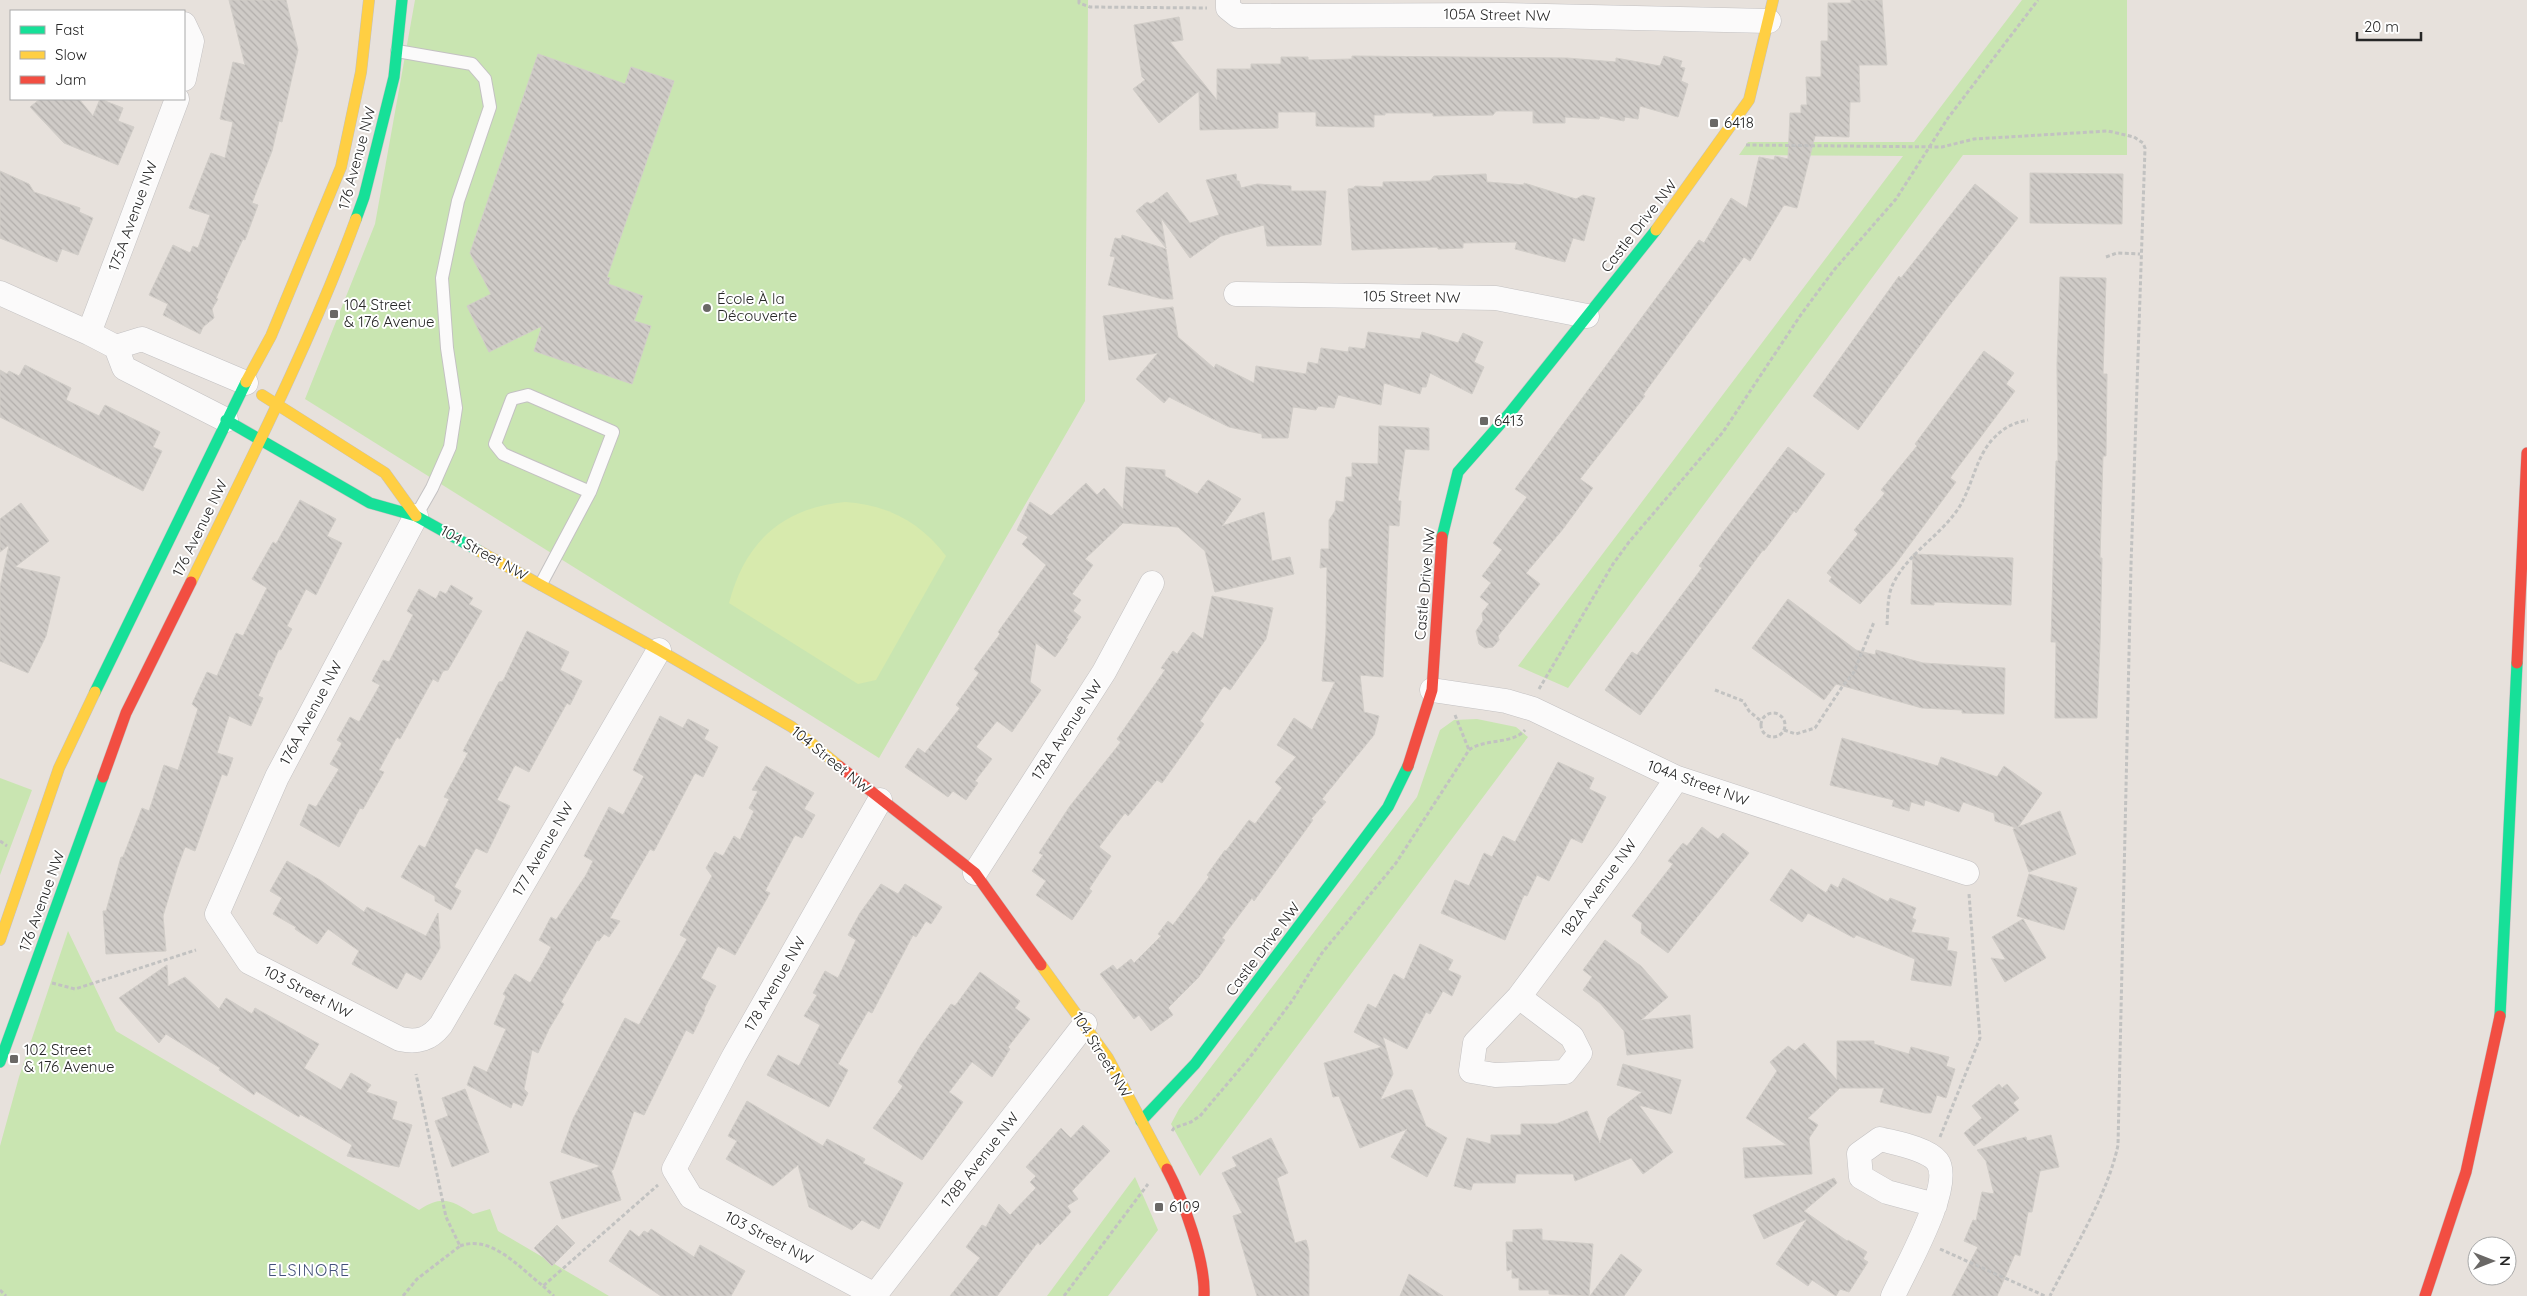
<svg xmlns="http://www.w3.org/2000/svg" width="2527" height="1296" font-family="Quicksand,sans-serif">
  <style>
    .park { fill: #c9e5b1 }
    .pitch { fill: #d7eaad }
    .building { fill: url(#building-back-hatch); stroke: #d1cdc8 }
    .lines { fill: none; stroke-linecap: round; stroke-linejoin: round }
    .lane-casing { stroke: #c3c1c2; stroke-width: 14 }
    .street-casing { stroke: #c3c1c2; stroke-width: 25 }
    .fast-casing { stroke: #c3c1c2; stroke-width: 12 }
    .slow-casing { stroke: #c3c1c2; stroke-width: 12 }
    .jam-casing { stroke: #c3c1c2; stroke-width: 12 }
    .path { stroke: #c2c2c1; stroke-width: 3; stroke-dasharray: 4 2.5; stroke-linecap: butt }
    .lane { stroke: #fbfafa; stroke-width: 12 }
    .street { stroke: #fbfafa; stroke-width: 24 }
    .fast { stroke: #16e098; stroke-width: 11 }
    .slow { stroke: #ffcf43; stroke-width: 11 }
    .jam { stroke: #f24e42; stroke-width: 11 }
    .poi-dot { fill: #6a6866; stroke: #fff; stroke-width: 2 }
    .labels { text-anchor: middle; stroke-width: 4; stroke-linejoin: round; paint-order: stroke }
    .street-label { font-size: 15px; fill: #272727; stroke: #fff }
    .poi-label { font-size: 15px; fill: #272727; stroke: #fff; text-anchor: start }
    .neighbourhood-label { font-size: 16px; letter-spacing: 1px; fill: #44517b; stroke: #fff }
  </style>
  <defs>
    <pattern id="building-back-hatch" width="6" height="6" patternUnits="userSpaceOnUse" patternTransform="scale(1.25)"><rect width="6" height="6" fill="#cfcbc7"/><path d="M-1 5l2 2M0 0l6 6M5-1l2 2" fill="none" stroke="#b2aeab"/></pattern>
  </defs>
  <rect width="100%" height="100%" fill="#e7e1dc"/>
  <path class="park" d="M415 0H1088L1085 401 879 758 305 399 375 224Z
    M2022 0H2127V155H1963L1568 688 1518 666 1903 156 1739 155 1748 142H1914Z
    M1477 719 1516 727 1528 737 1200 1176 1171 1124 1179 1109 1417 797 1440 730 1454 720Z
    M0 778 32 790 0 875Z
    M68 931 116 1031 419 1210C442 1195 451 1200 473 1214L490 1209 498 1231 609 1296H0V1146L19 1077Z
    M1135 1177 1158 1230 1108 1296H1047Z"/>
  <path class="pitch" d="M845 502C888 505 920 522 946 556L876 680 858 684 729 603C745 542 782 508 845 502Z"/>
  <path class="building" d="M229 0H286L298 50 282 122 279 121 272 151 252 203 258 205 245 240 243 239 216 298 218 299 212 309 214 318 203 327 200 334 163 315 168 304 149 295 173 245 190 253 193 246 198 248 210 215 189 208 211 153 225 158 233 122 220 119 233 62 245 65Z
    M1851 0H1882L1887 65H1859L1860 102H1850L1849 137 1815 136 1797 208 1784 205 1750 261 1744 257 1643 395 1645 396 1580 479 1593 488 1563 529 1526 573 1540 584 1498 636 1499 640 1493 647 1485 648 1479 644 1476 631 1483 621 1482 613 1489 604 1480 597 1491 583 1482 576 1502 550 1493 543 1527 497 1515 489 1699 240 1704 243 1731 198 1747 208 1759 157 1774 160 1775 156 1788 159 1790 113H1801V105H1807L1806 77H1821V41H1828V3H1851Z
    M1179 17 1183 40 1170 42 1217 100V69H1251V64H1281V57H1308V60L1352 59V56L1567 58 1616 62V58L1660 66 1664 56 1682 61 1680 67 1685 68 1681 81 1688 84 1678 117 1640 106 1638 119 1625 117 1624 121 1600 116 1599 119 1565 117V123H1533V111H1496L1493 115 1433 116V113H1385V115H1374V127H1353L1316 126V112H1278V128L1200 130 1199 91 1159 123 1133 89 1145 80 1142 77 1134 25Z
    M538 54 625 84 631 67 674 81 607 277 610 278 608 284 643 296 634 321 651 326 632 384 534 351 542 326 489 352 467 306 491 294 470 253Z
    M40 99H79L93 116 100 99 123 108 118 121 134 127 118 165 64 143 30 107Z
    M0 171 29 184 34 192 80 208 79 212 93 218 78 255 62 249 57 262 0 238Z
    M2030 173 2123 174 2122 224 2030 223Z
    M1236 174 1237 181H1239L1241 188 1257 184 1291 186V191H1326L1321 245 1267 246 1264 225 1221 236 1190 258 1161 218 1166 248 1136 211 1147 202 1151 204 1167 192 1190 223 1219 215 1206 180Z
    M1486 174 1487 182 1524 185V183L1576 199 1583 195 1595 198 1584 241 1573 238 1565 262 1515 249 1517 242 1463 243V248L1438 249V247L1352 250 1348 189 1354 188 1355 186 1383 187V182L1430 181 1434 176Z
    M1975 184 2018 218 1945 311 1858 430 1813 396 1899 276 1901 278Z
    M1122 235 1166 249 1173 299H1163L1108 285 1115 257 1110 256 1115 238 1121 239Z
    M2060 277 2106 278 2103 374H2107L2106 456H2103L2100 558H2102L2100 643 2097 718H2055L2056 642H2051L2056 461H2058L2057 365Z
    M1173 307 1178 337 1214 368 1216 364 1254 383 1256 366 1306 374 1308 362 1318 364 1321 348 1348 352 1349 347 1365 349 1368 332 1420 339 1422 332 1458 343 1463 333 1483 342 1474 362 1484 367 1472 394 1430 373 1426 387H1422L1420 394 1384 383 1381 405 1338 395 1334 408 1318 406 1316 410 1293 407 1288 438H1262V434L1229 427 1169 397 1164 403 1136 379 1158 353 1109 360 1103 316Z
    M1984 351 2014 373 2006 384 2015 391 1950 478 1956 482 1894 566 1860 604 1829 581 1832 577 1827 573 1858 534 1854 530 1885 493 1881 490 1917 446 1915 444Z
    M25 365 71 388 66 400 99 416 105 405 160 432 153 447 162 451 143 491 0 417V370L7 374 9 371 19 376Z
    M1379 426 1429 428V450L1405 449 1398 501H1401L1399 526 1389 525 1383 677 1360 675 1364 712 1379 716 1374 735 1322 799 1326 802 1311 819 1313 820 1254 901 1252 898 1222 938 1225 940 1198 978 1168 1008 1173 1015 1151 1031 1139 1015 1134 1019 1100 974 1113 965 1117 970 1131 959 1134 963 1161 936 1158 934 1168 921 1173 925 1209 877 1207 875 1225 850 1226 851 1249 820 1255 824 1282 788 1275 782 1296 757 1277 745 1294 718 1312 730 1335 682 1322 681 1326 632 1327 567 1320 568 1321 549H1329V520L1335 511 1336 501 1344 502 1346 477H1352V463L1378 464Z
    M1788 447 1825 474 1796 513 1794 511 1764 551 1763 550 1640 715 1605 690 1632 652 1637 655 1702 568 1699 566 1725 530Z
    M1126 467 1165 470V476L1197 494 1208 480 1241 499 1222 526 1264 512 1272 561 1290 557 1294 574 1215 592 1205 551 1178 527 1123 523 1085 559 1093 565 1072 594 1081 600 1073 611 1081 617 1066 638 1068 639 1055 657 1036 643 1030 682 1041 690 1012 732 997 721 976 747 992 759 975 781 978 783 966 800 953 791 948 797 905 767 918 748 925 753 960 708 956 705 979 673 974 669 1000 634 998 632 1046 565 1022 544 1028 537 1017 530 1030 502 1051 516 1086 483 1097 495 1104 488 1123 509Z
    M300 500 336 519 327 536 342 543 316 595 306 589 287 626 292 629 281 650 279 649 258 696 263 698 251 726 229 716 217 753 233 758 227 776 222 774 195 851 185 847 177 869 163 916 166 951 106 954 103 911H106L121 857H123L142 808 149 811 164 765 178 770 198 709 192 704 207 672 217 676 236 633 243 636 267 588 252 579 273 542 276 544Z
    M21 503 49 541 15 567 60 577 46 636 28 673 0 661V587L9 545 0 552V519Z
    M1913 554 2013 558 2011 605 1934 602V605L1911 604Z
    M451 585 473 598 469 604 482 611 448 670 443 671 438 682 433 679 400 739 397 737 379 770 384 772 363 809 360 808 339 847 300 825 309 804 316 807 339 769 330 764 342 743 337 740 350 717 359 722 380 685 372 681 383 660 389 662 413 615 407 611 419 589 436 599 440 591 446 594Z
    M1212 596 1273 608 1266 639 1230 690 1224 686 1200 721 1204 724 1162 783 1157 780 1128 816 1125 813 1099 847 1111 856 1089 889 1092 891 1072 920 1036 895 1046 881 1032 871 1043 855 1039 853 1070 806 1121 742 1117 739 1165 670 1161 668 1173 651 1177 654 1193 632 1203 639Z
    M1788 599 1856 650 1875 655 1876 650 1923 663 2005 668 2004 714 1962 713V710L1922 708 1836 684 1824 700 1752 648Z
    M527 631 569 652 560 670 582 681 570 705 567 703 529 772 515 765 497 800 510 806 487 853 476 848 454 887 461 891 451 910 435 901V896L401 877 419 845 425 848 449 799 444 797 468 753 463 751 499 682 503 681Z
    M660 716 683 728 688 719 709 730 704 739 718 747 703 777 695 773 654 851 650 849 610 918 620 921 609 937 604 934 599 941 597 940 561 1002 564 1004 549 1029 538 1053 532 1050 524 1089 528 1093 522 1106 513 1102 511 1108 467 1085 474 1066 487 1072 506 1029 494 1024 506 996 503 994 515 974 530 983 540 967 551 947 539 940 551 917 556 920 586 875 593 861 584 856 609 807 623 815 644 776 633 770Z
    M1842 738 1938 766 1941 757 1997 777 2004 766 2042 793 2018 827 2060 811 2076 854 2029 872 2013 829 2016 828 1995 821 1994 813 1963 802 1959 812 1925 800 1924 806 1911 802 1909 811 1892 806 1894 800 1830 785Z
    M1558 762 1594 778 1589 789 1606 797 1582 843 1571 838 1549 881 1537 875 1527 896 1524 895 1505 940 1441 913 1455 880 1469 886 1484 853 1492 857 1503 836 1515 842Z
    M766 766 814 793 804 809 815 815 802 838 795 835 765 891 770 893 735 955 718 946 701 978 716 986 704 1009 705 1010 693 1034 686 1030 644 1115 634 1111 613 1170H611L621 1200 562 1219 550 1182 601 1166 561 1152 573 1119 625 1018 639 1025 658 991 687 939 680 935 712 876 706 868 715 852 723 856 734 836 740 840 754 811 749 808 758 791 752 790Z
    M1702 827 1718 839 1723 833 1749 853 1668 953 1641 933 1642 923 1632 916 1673 864 1668 861 1683 843 1687 846Z
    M287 861 320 880 364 912 367 907 426 936 438 913 440 948 421 980 406 972 397 989 352 964 359 951 328 929 317 944 295 929 296 927 273 914 282 898 270 891Z
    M1791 869 1826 893 1831 884 1838 888 1843 878 1888 902 1890 898 1916 908 1912 918 1916 920 1911 932 1949 938 1947 950 1957 952 1951 986 1911 980 1915 959 1856 935 1854 938 1808 913 1802 922 1770 900Z
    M2029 874 2077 888 2064 930 2017 916Z
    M881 884 898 894 905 884 942 907 931 924 926 921 916 937 913 935 872 1013 868 1011 838 1064 848 1070 829 1107 767 1075 778 1055 799 1066 820 1025 804 1016 817 995 813 993 825 971 838 978 856 940 848 935 860 913Z
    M2023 919 2046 958 2005 982 1991 958 2006 960 1992 937Z
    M1605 940 1641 966 1668 997 1641 1020 1690 1015 1693 1048 1627 1055 1624 1031 1600 1003 1583 990 1592 977 1583 970Z
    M1420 944 1453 960 1448 970 1461 976 1452 996 1443 991 1430 1014 1426 1012 1407 1049 1383 1037 1393 1074 1380 1100 1405 1090H1412L1426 1126 1447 1138 1427 1177 1391 1157 1407 1129 1360 1148 1339 1096 1333 1097 1324 1063 1382 1047 1354 1032 1368 1004 1376 1008 1394 974 1404 980Z
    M167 965 168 986 185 977 219 1009 226 998 252 1014 255 1008 319 1044 304 1068 341 1090 351 1073 371 1085 366 1092 397 1102 392 1119 412 1125 399 1167 347 1156 352 1145 300 1114 299 1117 256 1091 254 1095 219 1070 220 1068 166 1034 159 1043 119 998Z
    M980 972 1020 1001 1015 1008 1030 1019 1008 1047 1010 1049 992 1077 972 1062 949 1092 963 1102 922 1160 873 1128 903 1086 898 1082 923 1042 951 1004 955 1006Z
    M1837 1041H1874V1044L1909 1054 1911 1047 1949 1057 1946 1066 1955 1069 1946 1098 1937 1095 1931 1113H1925L1880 1102 1884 1088H1840L1808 1118 1818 1125 1809 1138 1812 1174 1745 1178 1743 1148 1787 1145 1746 1118 1777 1071 1770 1062 1788 1046 1795 1051 1804 1043 1837 1080Z
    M1623 1064 1681 1080 1671 1114 1639 1105 1673 1152 1643 1174 1631 1158 1575 1181 1573 1174H1516L1515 1183H1473L1471 1190 1454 1186 1467 1138 1491 1144V1135H1521V1124H1556L1587 1111 1600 1143 1608 1118 1642 1092 1617 1085Z
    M1999 1084 2002 1088 2007 1084 2019 1098 2013 1103 2019 1110 1974 1146 1964 1133 1982 1118 1972 1106Z
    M465 1089 489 1152 452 1167 435 1121 448 1116 442 1098Z
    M747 1101 823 1146 827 1139 865 1159 863 1163 903 1183 879 1229 862 1220 852 1230 809 1207 798 1165 773 1186 726 1159 737 1141 728 1136Z
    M1083 1125 1110 1151 1072 1191 1078 1199 1067 1206 1071 1212 1040 1245 1038 1242 997 1296H950L980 1258 966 1247 982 1225 986 1227 999 1204 1010 1215 1036 1188 1030 1182 1036 1176 1026 1167 1061 1128 1071 1138Z
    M2051 1135 2059 1167 2040 1171 2032 1212H2028L2020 1256 2015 1254 1997 1296H1952L1978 1247 1964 1241 1973 1220 1976 1221 1982 1192 1994 1194 1986 1161 1977 1150 2026 1137 2027 1141Z
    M1271 1138 1288 1173 1277 1178 1295 1243 1306 1240 1309 1251V1296H1257L1233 1216 1242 1213 1222 1173 1237 1166 1232 1157Z
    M1834 1178 1837 1183 1804 1211 1847 1241 1848 1240 1867 1252 1863 1259 1868 1262 1849 1292 1840 1289 1836 1296 1812 1280 1808 1286 1776 1264 1807 1219 1764 1239 1753 1215Z
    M557 1225 575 1243 552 1266 534 1248Z
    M651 1229 694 1257 700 1245 745 1271 731 1296H661L609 1261 630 1230 639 1237 644 1231 648 1233Z
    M1542 1229V1240L1593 1244 1589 1296 1549 1294V1290H1519V1278H1512V1269L1507 1271 1506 1242H1513V1230Z
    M1621 1254 1642 1270 1624 1296H1590Z
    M1409 1274 1443 1296H1400Z"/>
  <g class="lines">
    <g class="lane-casing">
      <path id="lane" d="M397 51 472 64 485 79 490 107 458 201 442 278 447 348 456 408 450 447 432 488 416 516
        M541 584 590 492 613 432 528 395 512 399 495 444 503 454 590 492"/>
    </g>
    <g class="street-casing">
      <path id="street" d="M1228 0V8L1238 16 1503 15 1769 21
        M184 24 192 41 184 79
        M0 293 89 333 116 347 124 368 226 420
        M1236 294 1496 298 1587 316
        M89 333 177 99
        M116 347 142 339 246 383
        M416 516 277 777 217 914 249 962 400 1039C418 1043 430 1039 441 1025L659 650
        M1432 690 1506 701 1533 709 1677 778 1967 873
        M880 800 734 1056 674 1169 691 1197 875 1295 1085 1024
        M975 873 1104 672 1152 583
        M1519 997 1572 1037 1580 1053 1565 1072 1495 1075 1471 1071 1475 1043 1519 997 1626 853 1677 778
        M1893 1296C1904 1271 1955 1184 1937 1161 1926 1148 1895 1143 1880 1139L1859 1154 1861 1177 1887 1192 1935 1205"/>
    </g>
    <g class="fast-casing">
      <path id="fast" d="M356 219 364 197 394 77 402 0
        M226 420 370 503 416 516 479 551
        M1442 537 1458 472 1509 414 1656 230
        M95 692 246 382
        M2500 1016 2517 663
        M0 1062 103 777
        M1141 1121 1195 1064 1388 807 1408 766"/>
    </g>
    <g class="slow-casing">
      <path id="slow" d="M1656 230 1749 100 1773 0
        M246 382 271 336 341 167 361 72 369 0
        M262 395 385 473 416 516
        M479 551 659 650 792 727 839 766
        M191 582C249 463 310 344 356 219
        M0 940 59 768 95 692
        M1041 965 1108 1058 1167 1169"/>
    </g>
    <g class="jam-casing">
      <path id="jam" d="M2517 663 2527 453
        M839 766 975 873 1041 965
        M1408 766 1432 690 1442 537
        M103 777 126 713 191 582
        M1167 1169C1183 1199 1206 1262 1204 1296
        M2425 1296 2466 1172 2500 1016"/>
    </g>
    <path class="path" d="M1079 0V3L1090 7 1207 8
      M1746 145 1942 147 1974 139 2108 131 2134 137 2143 143 2145 148 2131 565 2118 1145C2108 1194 2073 1250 2050 1296
      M2106 257 2117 253 2140 254
      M1887 625C1888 612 1887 596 1893 584 1908 553 1939 537 1958 509 1972 488 1975 459 1992 440 2003 428 2012 423 2028 420
      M1539 689 1613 564 1629 542 1723 432 1800 316 1834 270 1896 199 1948 118 2038 0
      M1715 690 1743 701 1749 711 1762 722
      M1761 725a12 12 0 1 1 24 0a12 12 0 1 1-24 0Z
      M1455 715 1469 750
      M1784 730 1796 734 1815 728 1842 687 1854 672 1874 622
      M0 841 7 846
      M52 983 75 989 196 950
      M1172 1131 1174 1128 1191 1122 1200 1116 1250 1057 1292 1001 1322 953 1396 863 1469 750C1485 738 1512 745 1525 730
      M1940 1137 1980 1038 1969 894
      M460 1246C491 1234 520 1268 543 1286L658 1185
      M1940 1249 2045 1296
      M543 1286 554 1296
      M0 1290 6 1296
      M403 1296 417 1279 460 1246 446 1217 416 1074
      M1064 1296 1148 1184"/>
    <use href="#lane" class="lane"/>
    <use href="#street" class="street"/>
    <use href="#fast" class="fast"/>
    <use href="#slow" class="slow"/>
    <use href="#jam" class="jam"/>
  </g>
  <g class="poi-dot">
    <rect x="1709" y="118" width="10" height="10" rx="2.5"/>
    <circle cx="707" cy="308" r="5"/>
    <rect x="329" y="309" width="10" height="10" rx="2.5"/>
    <rect x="1479" y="416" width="10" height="10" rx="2.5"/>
    <rect x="9" y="1054" width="10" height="10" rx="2.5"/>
    <rect x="1154" y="1202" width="10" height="10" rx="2.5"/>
  </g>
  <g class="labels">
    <g class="street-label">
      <text transform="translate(1497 15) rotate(1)" y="5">105A Street NW</text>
      <text transform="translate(357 158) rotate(-75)" y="5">176 Avenue NW</text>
      <text transform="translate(133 216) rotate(-70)" y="5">175A Avenue NW</text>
      <text transform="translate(1639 226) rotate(-52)" y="5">Castle Drive NW</text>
      <text transform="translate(1412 297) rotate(1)" y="5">105 Street NW</text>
      <text transform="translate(200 528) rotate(-64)" y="5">176 Avenue NW</text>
      <text transform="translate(484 553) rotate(29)" y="5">104 Street NW</text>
      <text transform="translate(1425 584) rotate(-85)" y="5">Castle Drive NW</text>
      <text transform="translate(311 713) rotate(-62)" y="5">176A Avenue NW</text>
      <text transform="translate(1067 730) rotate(-57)" y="5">178A Avenue NW</text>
      <text transform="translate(831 760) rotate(39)" y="5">104 Street NW</text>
      <text transform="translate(1698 783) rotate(20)" y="5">104A Street NW</text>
      <text transform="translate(543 849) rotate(-60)" y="5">177 Avenue NW</text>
      <text transform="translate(1599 888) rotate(-54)" y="5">182A Avenue NW</text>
      <text transform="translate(42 901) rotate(-70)" y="5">176 Avenue NW</text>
      <text transform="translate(1263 949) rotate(-53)" y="5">Castle Drive NW</text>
      <text transform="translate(775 984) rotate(-60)" y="5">178 Avenue NW</text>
      <text transform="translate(308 992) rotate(27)" y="5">103 Street NW</text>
      <text transform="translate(1102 1055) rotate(58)" y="5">104 Street NW</text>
      <text transform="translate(980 1160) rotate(-52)" y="5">178B Avenue NW</text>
      <text transform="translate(769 1238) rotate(28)" y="5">103 Street NW</text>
    </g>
    <g class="poi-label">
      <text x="1724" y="128">6418</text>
      <text x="717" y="304">École À la<tspan x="717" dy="17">Découverte</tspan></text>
      <text x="344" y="310">104 Street<tspan x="344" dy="17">&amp; 176 Avenue</tspan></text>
      <text x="1494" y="426">6413</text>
      <text x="24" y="1055">102 Street<tspan x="24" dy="17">&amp; 176 Avenue</tspan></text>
      <text x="1169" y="1212">6109</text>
    </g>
    <g class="neighbourhood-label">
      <text x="309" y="1276">ELSINORE</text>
    </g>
  </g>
  <rect x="10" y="10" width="175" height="90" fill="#ffffff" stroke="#a9a9a9"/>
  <rect x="20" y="26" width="25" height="8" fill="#16e098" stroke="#a9a9a9"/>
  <text x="55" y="35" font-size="15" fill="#272727">Fast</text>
  <rect x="20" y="51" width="25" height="8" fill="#ffcf43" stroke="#a9a9a9"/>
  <text x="55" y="60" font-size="15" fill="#272727">Slow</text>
  <rect x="20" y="76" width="25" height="8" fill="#f24e42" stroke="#a9a9a9"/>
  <text x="55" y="85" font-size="15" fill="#272727">Jam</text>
  <g transform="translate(2492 1261) rotate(90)"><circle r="24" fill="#ffffff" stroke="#a9a9a9"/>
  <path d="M0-4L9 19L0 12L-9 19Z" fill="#6a6866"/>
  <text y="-8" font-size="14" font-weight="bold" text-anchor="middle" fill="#272727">N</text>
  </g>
  <path d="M2357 32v8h64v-8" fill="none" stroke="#272727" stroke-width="2.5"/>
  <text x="2364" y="32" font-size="15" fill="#272727" stroke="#ffffff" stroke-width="4" paint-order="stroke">20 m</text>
</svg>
